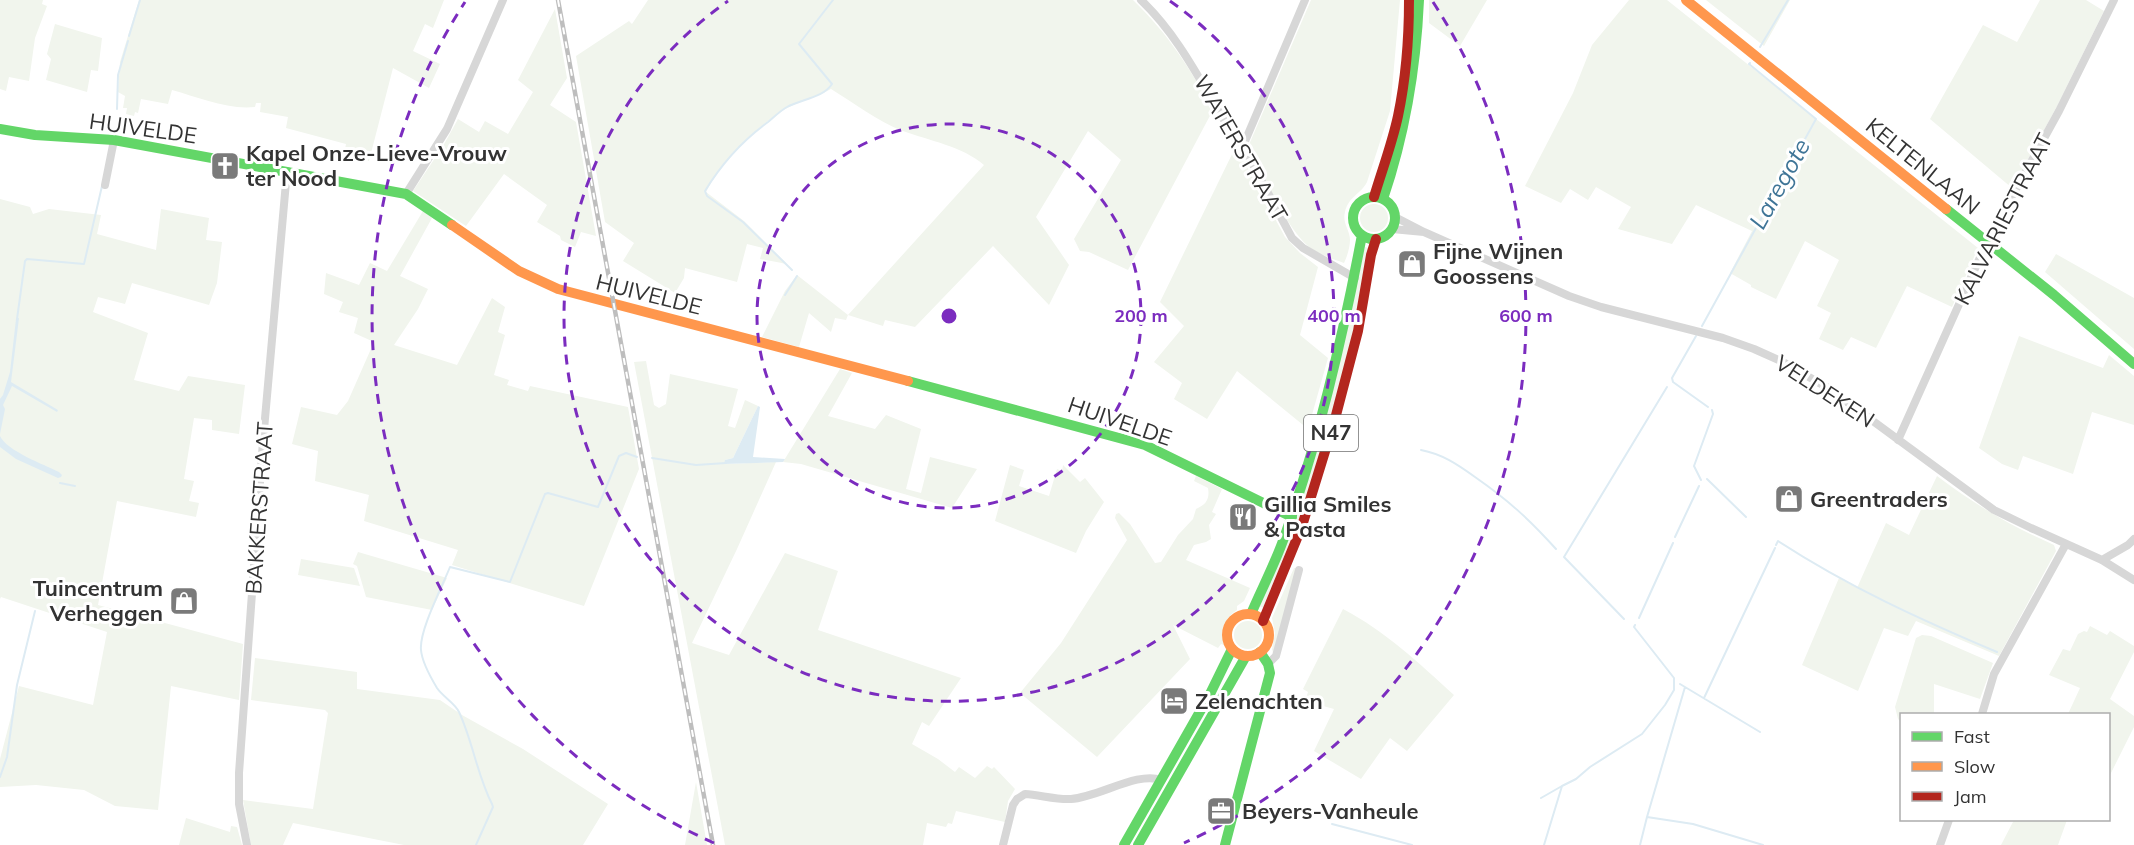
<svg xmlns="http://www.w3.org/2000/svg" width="2134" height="845" font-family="Mulish,sans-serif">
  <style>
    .green { fill: #f1f5ed }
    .water { fill: #ddebf3 }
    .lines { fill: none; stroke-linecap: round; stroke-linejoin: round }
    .stream { stroke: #ddebf3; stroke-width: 2 }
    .street { stroke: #d7d7d7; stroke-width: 8 }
    .fast { stroke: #63d668; stroke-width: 10 }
    .slow { stroke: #ff974d; stroke-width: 10 }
    .jam { stroke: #b3261e; stroke-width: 10 }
    .rail-casing { stroke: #bebebe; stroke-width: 4.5 }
    .rail { stroke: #fff; stroke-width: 2; stroke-dasharray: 7; stroke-linecap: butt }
    .ring { fill: none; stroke: #7b2cbf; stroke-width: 3; stroke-dasharray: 10 8 }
    .labels { text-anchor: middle; stroke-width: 6; stroke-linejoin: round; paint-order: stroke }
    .shield { fill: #fff; stroke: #707070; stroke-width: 1.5 }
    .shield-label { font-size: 21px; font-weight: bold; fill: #333 }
    .street-label { font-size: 22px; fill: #333; stroke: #fff }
    .poi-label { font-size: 22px; font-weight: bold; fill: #333; stroke: #fff; text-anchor: start }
    .water-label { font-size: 24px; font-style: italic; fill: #3f7597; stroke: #fff }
    .centre { fill: #7b2cbf; stroke: #fff; stroke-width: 3 }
    .ring-label { font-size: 18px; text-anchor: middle; font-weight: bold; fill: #7b2cbf; stroke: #fff; stroke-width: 6; stroke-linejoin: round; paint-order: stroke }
  </style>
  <rect width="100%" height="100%" fill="#fff"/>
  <path class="green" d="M0 0H43L42 4 47 6 35 38 29 81 9 77 6 91 0 89Z
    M139 0H444L433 28 425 24 413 51 440 64 429 88 393 68 369 161 344 154 346 144 286 128 288 117 260 112 261 103H256L255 107C227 110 198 97 172 90L168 104 141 99 138 113 135 112 134 116 126 114 127 108H123L125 96 118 92 120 62Z
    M648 0H1133C1169 35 1189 67 1213 110L1128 270 1089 252 1080 251 1074 239 1121 160 1088 131 1036 217 1069 265 1049 305 993 246 915 327 885 320 883 326 848 315 846 320 835 318 831 332 809 313 799 347 762 337 785 291 797 275 848 315 984 165C962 146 930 141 903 131 877 121 854 103 831 89 815 98 794 102 779 113 752 131 721 163 706 192L744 221 787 264 760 259 763 248 747 244 737 282 685 268 684 278 675 293 623 261 634 243 605 222 576 56 629 21 632 24Z
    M1311 0H1400L1390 111 1367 182C1361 194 1348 197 1345 212 1342 223 1350 230 1350 240 1350 247 1347 257 1344 263 1333 259 1318 254 1309 247 1286 228 1263 174 1248 147Z
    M1429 0H1487L1460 46 1429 23Z
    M1629 0H1667L1978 248 1952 307 1907 286 1876 348 1851 337 1843 350 1819 339 1831 313 1817 306 1839 260 1805 241 1776 299 1751 287V285L1730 273 1752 231 1696 205 1672 244 1618 229 1631 207 1596 187 1588 200 1570 189 1561 203 1525 186 1573 93 1592 45Z
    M1706 0H1790L1764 46Z
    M2040 0H2086L2104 11 2056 108 2012 188 1930 119 1983 25 2017 42Z
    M555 9 567 78 550 105 576 122 596 236 581 232 575 247 561 240 560 236 537 222 547 205 504 174 466 226 413 191 443 146 458 119 479 132 485 121 508 134 533 92 518 80Z
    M55 24 102 38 98 71 91 70 87 92 46 80 51 59 47 54Z
    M1236 146 1285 237 1300 253 1318 267 1300 335 1328 358 1308 429 1237 371 1207 419 1174 399 1182 383 1154 362 1184 326 1160 302Z
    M0 199 30 207 33 214 49 209 101 215 97 234 156 250 161 209 209 218 206 240 222 242 217 283 209 305 132 283 125 304 98 297 93 312 148 333 134 380 179 391 188 376 245 385 239 434 212 430V420L194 418 184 479 194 481 189 501 199 503 196 517 117 501 98 605 243 644 239 700 171 686 158 810 115 806 84 790 36 785 0 787V759L19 686 93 705 107 632 1 597 0 599Z
    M1360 218a14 14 0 1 1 28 0a14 14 0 1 1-28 0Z
    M423 211 432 218 400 276 428 289 418 309 394 345 457 365 492 298 505 307 498 332 505 335 494 375 509 380 507 385 528 391 530 386 628 407 639 469 584 606 452 565 458 550 364 521 369 495 315 481 318 451 292 444 301 407 337 415 348 401 374 342 354 333 358 318 339 312 343 302 324 294 326 273 359 285 370 263 387 271Z
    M1365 247 1369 248 1349 352 1307 500 1263 608 1259 606 1280 557Z
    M2056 254 2134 298V349L2045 272Z
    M2019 336 2103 368 2109 355 2134 376V425L2092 412 2073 474 2023 456 2018 470 2002 464 1979 448Z
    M646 361 654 405 659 408 666 404 670 374 738 389 728 426 735 428 745 400 758 406 733 458 725 460V464L776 462 737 549 692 643 729 655 785 553 838 571 818 630 961 678 929 726 922 722 912 744 938 759 955 772 959 767 975 778 987 766 992 769 994 767 1015 789 1008 801 1005 822 956 811 952 824 948 823 946 827 927 823 923 845H725L634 362Z
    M840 369 852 373 828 416 875 429 886 415 921 429 906 489 921 493 930 457 977 469 952 508 801 464 783 462Z
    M1010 465 1024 470 1019 486 1049 496 1057 469 1062 471 1063 465 1080 482 1085 478 1104 502 1086 531 1076 553 995 521Z
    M1196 476 1222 489 1212 512 1216 514 1209 525 1211 539 1206 542 1194 545 1186 560 1250 588 1244 601 1237 606V610C1224 619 1219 630 1224 645L1221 644 1218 648 1173 625 1190 659 1097 757 1020 693 1061 643 1127 540 1115 518 1116 514 1119 513 1130 524 1155 563 1161 562 1178 535 1193 519 1196 509C1206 505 1210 499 1208 488L1194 481Z
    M1937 476C1977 506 2009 525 2054 545L2056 551 1999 656 1916 621 1908 636 1884 628 1858 691 1802 665 1839 578 1857 588 1886 523 1909 535Z
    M358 552 447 578 432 610 366 597 357 566 353 564Z
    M301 559 354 568 360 586 298 575Z
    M1294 568H1297L1273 653 1272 649 1275 633 1272 618Z
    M1343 609C1385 631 1419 663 1454 695L1407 751 1390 738 1361 779 1314 751 1334 709 1305 701 1308 692 1303 689Z
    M1234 635a14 14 0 1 1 28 0a14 14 0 1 1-28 0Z
    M2090 626 2107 635 2110 631 2134 646V652L2110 699 2134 716V727L2109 777 2108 714H2068L2080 688 2049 675 2063 649 2070 651 2078 634 2084 631 2087 632Z
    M1922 635 1931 636 1993 663 1980 699 1934 684V714H1902L1901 722 1898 719 1895 707 1916 638Z
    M255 658 357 672V689L440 700 462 715 523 749 608 804 583 845H404L293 823 283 845H251L243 800 313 809 328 713 325 710 251 700Z
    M696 782 707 845H685Z
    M186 818 230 832 231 826 237 827 242 845H179Z
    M2014 820H2067L2058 845H2001Z"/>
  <path class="water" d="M19 318 11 382 58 410 57 412 12 386 3 405 5 409 0 434V399L3 395 10 372 16 319Z
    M758 406 760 407 753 457 785 459 783 462 724 464 725 460 733 458Z
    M0 436C7 451 43 464 59 472L62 475 61 477 58 478 16 459 0 447Z"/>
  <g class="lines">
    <path class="stream" d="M129 36 140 0
      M1760 47 1788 0
      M117 109 118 75 128 41
      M792 270 743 222 707 196 705 191C722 163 742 141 768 122 774 117 780 111 787 107 801 99 823 98 832 84L799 44 833 0
      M785 295 797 276
      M17 319 25 261 27 259 84 264 102 186
      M1702 326 1816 119 1749 64 1750 63
      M1696 336 1672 378 1673 382 1708 407
      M1421 450C1442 454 1457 464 1475 477 1508 500 1529 519 1556 549
      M652 458 696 465 726 463
      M1707 479 1746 517
      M1701 480 1694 466 1713 414 1712 410
      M60 483 75 486
      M1675 537 1699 486
      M1776 545 1778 541C1849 587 1919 619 1997 652
      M1639 618 1673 543
      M1624 619 1564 557 1667 387
      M1680 684 1685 687 1647 817 1693 824 1763 845
      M1685 687 1760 732
      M1704 698 1775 548
      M0 777 7 757 17 685 35 611
      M1541 798 1562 786
      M1332 824 1412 845
      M476 845 493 807 492 804C477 775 473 742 459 712 455 703 443 697 437 688 431 678 422 663 421 650 419 631 442 587 450 567L510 582 545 494 548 493 598 507 619 456 626 453 637 457
      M1544 845 1562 786 1576 779 1590 767 1642 734 1665 705 1674 690V678L1634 627 1635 625
      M1640 845 1647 817"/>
    <path class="street" d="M1141 0C1182 39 1205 91 1235 138L1243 146 1292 238 1303 248 1355 278
      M1243 146 1305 0
      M105 185 114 140
      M406 194 447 129 503 0
      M1392 229 1424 232 1395 217
      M1424 232 1569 296 1601 307 1723 338 1754 349 1783 362 1828 388 1994 510 2031 528 2102 560 2134 580
      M1898 440 1987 242 2059 111 2114 0
      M2102 560 2128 545 2134 539
      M1268 664 1276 656 1299 570
      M1982 714 1994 674 2066 544
      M247 845 239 804V773L263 441 287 171
      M1003 845 1013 805 1017 799 1025 794C1040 795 1057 800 1071 799 1099 797 1138 771 1161 780
      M1940 845 1949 820"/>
    <path class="fast" d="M0 129 35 135 114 140 406 194 452 225
      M1353 218a21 21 0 1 1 42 0a21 21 0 1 1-42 0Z
      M1383 199C1405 134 1416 69 1419 0
      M1946 209 2054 295 2134 364
      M908 381 1145 445 1292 517
      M1251 614C1262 588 1276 562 1285 535 1320 437 1343 336 1362 235
      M1124 845 1210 694 1232 649
      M1138 845 1246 656
      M1225 845 1270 673 1268 664 1260 652"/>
    <path class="slow" d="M1686 0 1946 209
      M452 225 519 271 558 289 908 381
      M1227 635a21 21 0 1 1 42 0a21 21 0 1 1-42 0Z"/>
    <path class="jam" d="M1374 197C1382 170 1392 144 1398 116 1406 78 1409 39 1409 0
      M1263 621 1302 526 1335 419 1358 331 1371 255 1376 239"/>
    <g class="rail-casing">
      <path id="rail" d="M558 0 713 845"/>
    </g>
    <use href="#rail" class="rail"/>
  </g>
  <g class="ring">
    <circle cx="949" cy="316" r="192"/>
    <path d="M1170 1A385 385 0 1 1 728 1"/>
    <path d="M714 843A577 577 0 0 1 465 2M1433 2A577 577 0 0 1 1184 843"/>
  </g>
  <defs>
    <g id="church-square" transform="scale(1.5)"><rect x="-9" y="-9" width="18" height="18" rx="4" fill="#7a7a7a" stroke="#fff"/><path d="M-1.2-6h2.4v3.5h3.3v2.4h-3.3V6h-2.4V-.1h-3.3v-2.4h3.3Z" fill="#fff"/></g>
    <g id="shop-square" transform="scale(1.5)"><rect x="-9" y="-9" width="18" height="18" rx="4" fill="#7a7a7a" stroke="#fff"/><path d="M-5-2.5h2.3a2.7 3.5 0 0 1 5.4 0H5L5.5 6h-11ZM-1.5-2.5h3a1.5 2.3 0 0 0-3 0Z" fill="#fff"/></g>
    <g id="restaurant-square" transform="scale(1.5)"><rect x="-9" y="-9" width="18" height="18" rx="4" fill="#7a7a7a" stroke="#fff"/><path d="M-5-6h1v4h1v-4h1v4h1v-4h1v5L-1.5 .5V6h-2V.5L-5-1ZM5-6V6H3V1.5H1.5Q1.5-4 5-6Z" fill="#fff"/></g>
    <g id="hotel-square" transform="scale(1.5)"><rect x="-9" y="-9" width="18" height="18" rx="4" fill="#7a7a7a" stroke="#fff"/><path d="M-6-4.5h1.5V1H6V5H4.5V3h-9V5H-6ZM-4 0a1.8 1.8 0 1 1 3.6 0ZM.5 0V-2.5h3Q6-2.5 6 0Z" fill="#fff"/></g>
    <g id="office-square" transform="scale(1.5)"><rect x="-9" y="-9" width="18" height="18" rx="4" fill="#7a7a7a" stroke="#fff"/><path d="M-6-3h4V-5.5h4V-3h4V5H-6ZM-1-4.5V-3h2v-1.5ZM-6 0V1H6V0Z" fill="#fff"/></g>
  </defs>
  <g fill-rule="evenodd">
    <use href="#church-square" x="225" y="166"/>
    <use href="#shop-square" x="1412" y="264"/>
    <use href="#shop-square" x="1789" y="499"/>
    <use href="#restaurant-square" x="1243" y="517"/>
    <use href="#shop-square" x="184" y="601"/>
    <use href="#hotel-square" x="1174" y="701"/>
    <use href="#office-square" x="1221" y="811"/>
  </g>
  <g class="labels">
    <rect class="shield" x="1304" y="415" width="54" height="36" rx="4.5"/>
    <g class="shield-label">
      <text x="1331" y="440">N47</text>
    </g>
    <g class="street-label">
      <text transform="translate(143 128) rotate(8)" y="8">HUIVELDE</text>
      <text transform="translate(1241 148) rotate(60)" y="8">WATERSTRAAT</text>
      <text transform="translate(1923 166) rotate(39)" y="8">KELTENLAAN</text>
      <text transform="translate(2003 219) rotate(-63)" y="8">KALVARIESTRAAT</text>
      <text transform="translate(649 294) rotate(14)" y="8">HUIVELDE</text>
      <text transform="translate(1825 391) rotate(33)" y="8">VELDEKEN</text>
      <text transform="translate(1120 421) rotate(19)" y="8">HUIVELDE</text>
      <text transform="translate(259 508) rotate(-86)" y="8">BAKKERSTRAAT</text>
    </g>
    <g class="poi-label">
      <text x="246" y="161">Kapel Onze-Lieve-Vrouw<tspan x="246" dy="25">ter Nood</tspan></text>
      <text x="1433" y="259">Fijne Wijnen<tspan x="1433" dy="25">Goossens</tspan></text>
      <text x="1810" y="507">Greentraders</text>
      <text x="1264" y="512">Gillia Smiles<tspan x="1264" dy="25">&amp; Pasta</tspan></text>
      <text x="163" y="596" text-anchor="end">Tuincentrum<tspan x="163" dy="25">Verheggen</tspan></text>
      <text x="1195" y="709">Zelenachten</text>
      <text x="1242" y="819">Beyers-Vanheule</text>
    </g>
    <g class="water-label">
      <text transform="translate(1780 184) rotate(-61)" y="8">Laregote</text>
    </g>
  </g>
  <circle cx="949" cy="316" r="9" class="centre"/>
  <g class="ring-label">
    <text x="1141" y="322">200 m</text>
    <text x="1334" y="322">400 m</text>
    <text x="1526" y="322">600 m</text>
  </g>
  <rect x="1900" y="713" width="210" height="108" fill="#ffffff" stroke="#adadad" stroke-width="1.5"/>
  <rect x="1912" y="732" width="30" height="9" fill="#63d668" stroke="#adadad" stroke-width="1.5"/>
  <text x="1954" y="743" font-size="18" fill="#333333">Fast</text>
  <rect x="1912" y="762" width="30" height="9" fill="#ff974d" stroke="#adadad" stroke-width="1.5"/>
  <text x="1954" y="773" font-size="18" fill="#333333">Slow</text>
  <rect x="1912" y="792" width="30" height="9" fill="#b3261e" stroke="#adadad" stroke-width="1.5"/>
  <text x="1954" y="803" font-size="18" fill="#333333">Jam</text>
</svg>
